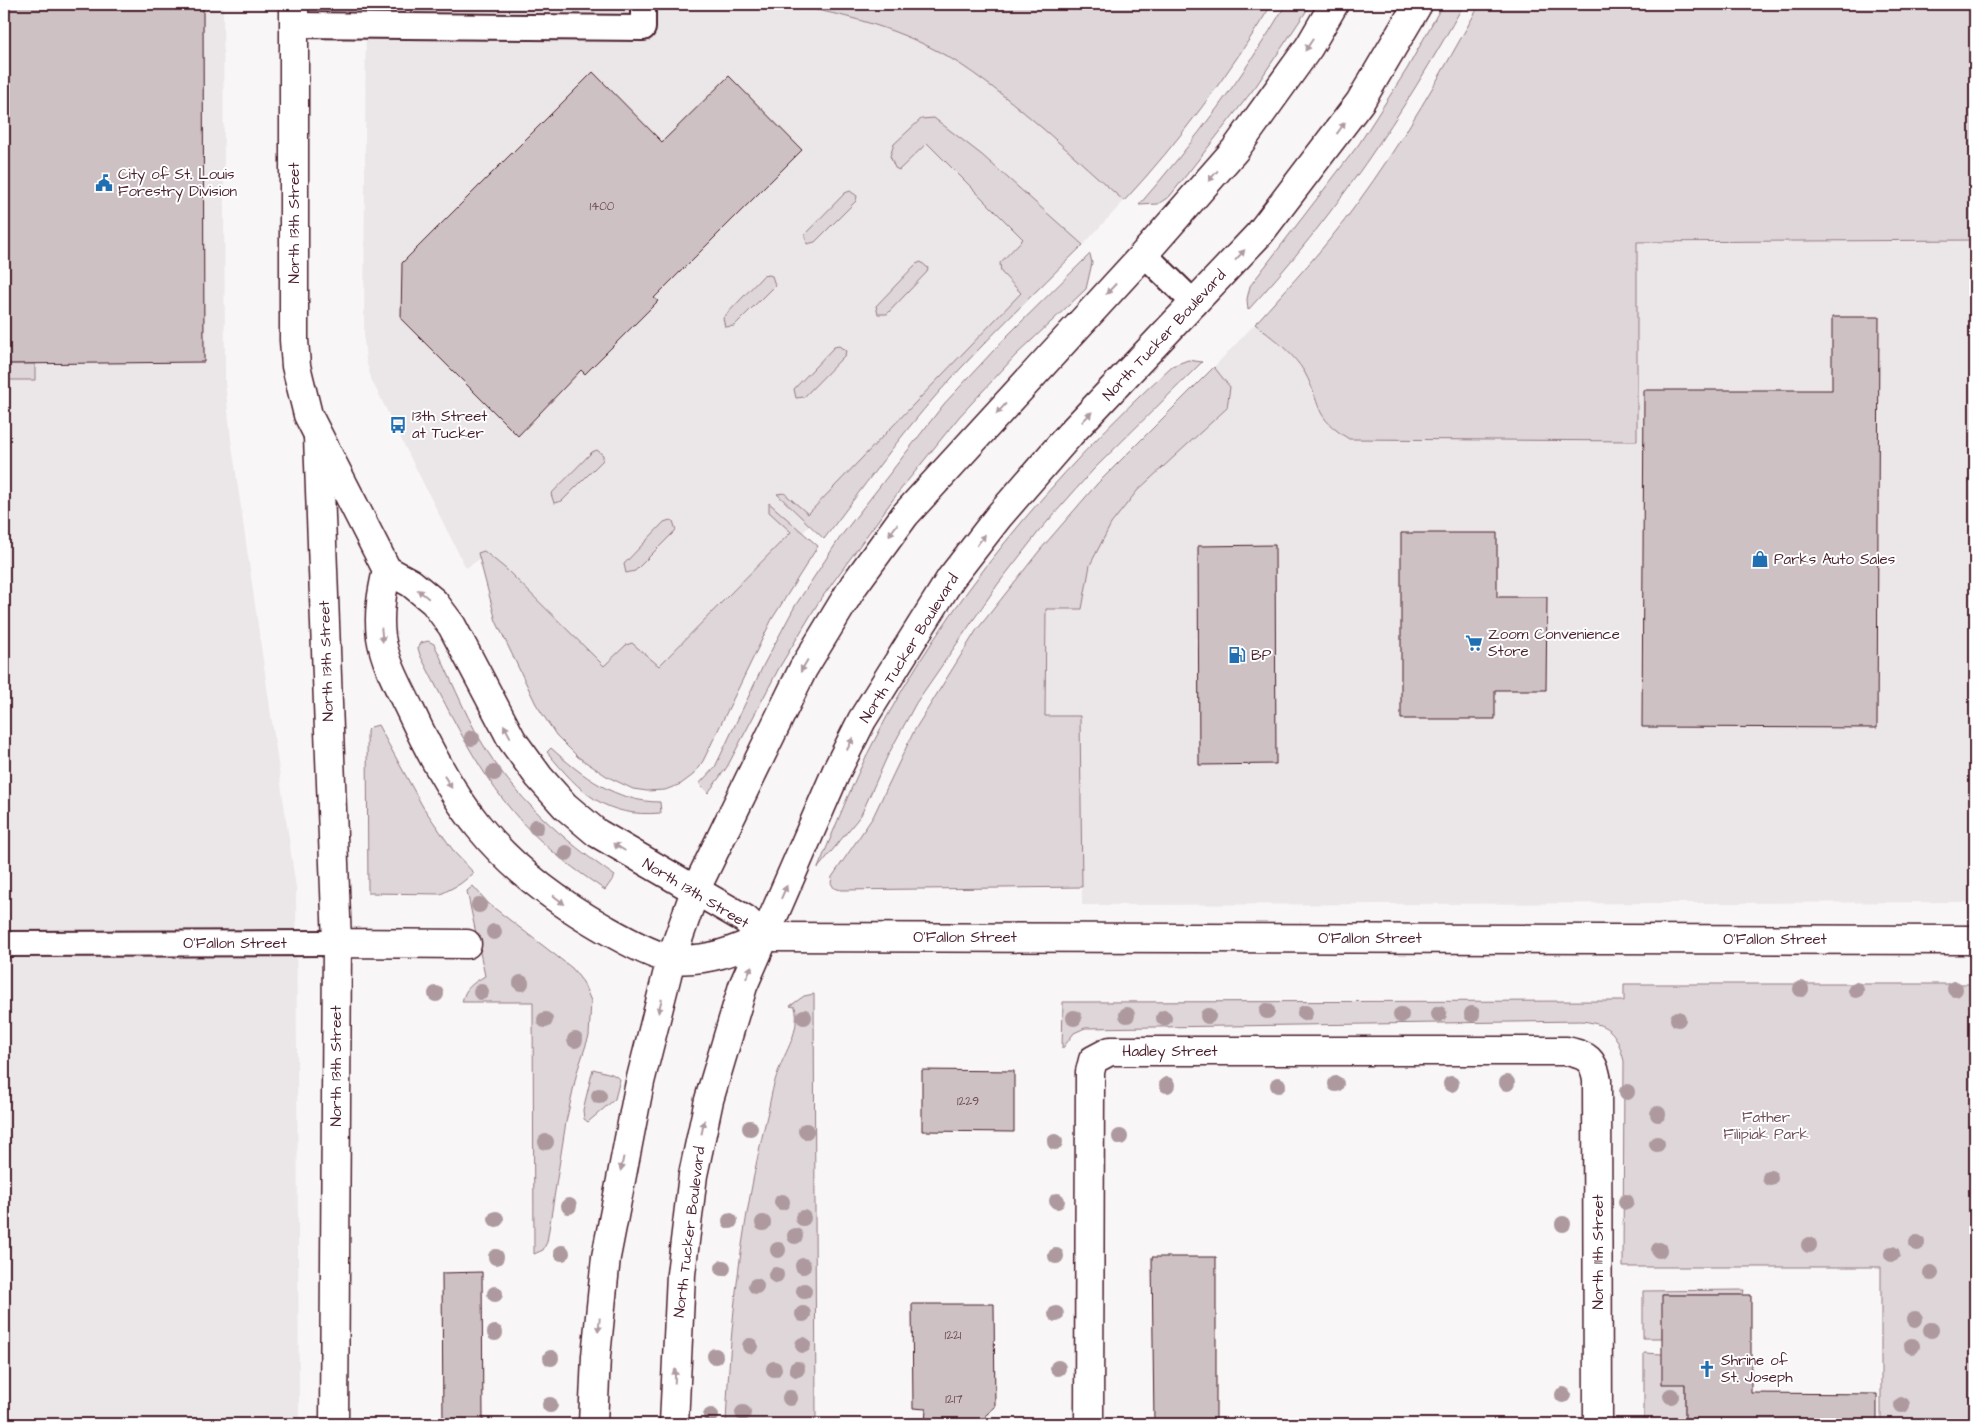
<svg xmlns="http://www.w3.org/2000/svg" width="1979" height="1428" font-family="'Architects Daughter',sans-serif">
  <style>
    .built { fill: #ebe6e8 }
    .green { fill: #ded6d9; stroke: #947a82 }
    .building { fill: #cdc1c4; stroke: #4a1f2b }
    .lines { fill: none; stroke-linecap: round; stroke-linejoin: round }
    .service-casing { stroke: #4a1f2b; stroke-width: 28 }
    .minor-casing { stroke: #4a1f2b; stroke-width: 31 }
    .primary-casing { stroke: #4a1f2b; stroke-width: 31 }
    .service { stroke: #fff; stroke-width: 24 }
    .minor { stroke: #fff; stroke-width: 28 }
    .primary { stroke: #fff; stroke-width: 28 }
    .tree { fill: #ad999e }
    .oneway { fill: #ae9aa0 }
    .labels { text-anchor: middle; stroke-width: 4; stroke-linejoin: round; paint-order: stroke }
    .number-label { font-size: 12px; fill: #6b4851 }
    .poi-label { font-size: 15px; fill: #4a1f2b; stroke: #fff; text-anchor: start }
    .street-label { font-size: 15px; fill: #4a1f2b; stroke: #fff }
    .park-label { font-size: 15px; fill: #6f4d56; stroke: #fff }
  </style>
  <rect width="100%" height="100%" fill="#f8f6f7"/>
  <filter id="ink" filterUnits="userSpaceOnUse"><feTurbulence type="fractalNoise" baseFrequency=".02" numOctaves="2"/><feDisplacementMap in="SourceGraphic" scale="10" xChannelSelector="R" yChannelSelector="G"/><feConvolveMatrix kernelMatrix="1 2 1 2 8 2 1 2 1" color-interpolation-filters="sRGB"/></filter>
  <g filter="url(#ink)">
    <path class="built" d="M4 4H223L225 383 231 439 296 888 299 1424H4Z
      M366 4H884L1149 174 1083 245 998 330 634 708 480 559 466 568 372 381 366 360 364 340Z
      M1975 240V902L1082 905 1080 716H1045L1046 609H1082L1090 565 1111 524 1137 491 1227 408 1230 386 1214 367 1255 324 1289 352 1305 373 1319 411 1327 423 1637 441V243Z"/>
    <path class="green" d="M782 4H1272C1229 73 1180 141 1124 201 1075 158 1027 111 973 73 917 33 850 14 782 4Z
      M1286 4H1311L1256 86 1170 196 1158 204 1139 205C1194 142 1244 76 1286 4Z
      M1443 4H1464C1403 114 1334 217 1248 310L1247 299 1250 286 1359 144 1407 69Z
      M1480 4H1975V240L1637 242V441L1349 439C1312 416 1322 405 1305 373 1293 352 1272 338 1255 324 1290 285 1326 247 1356 205 1403 141 1442 73 1480 4Z
      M934 118 982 155 1083 245C1034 293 985 341 939 392 898 438 862 489 824 539L777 494 784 493 808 514 1021 293 1001 272 1000 263 1023 239 927 143 899 170 895 168 890 156 894 144 921 119Z
      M850 191 857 196 856 201 815 242 807 244 805 234 845 193Z
      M1090 254 1092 263 1086 289 1015 356 959 417 897 494 818 603 779 668 727 767 708 793 699 784 715 767 764 664 795 606 841 536 944 404 1007 336Z
      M921 262 928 268 927 272 887 314H878L876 306 916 264Z
      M769 275 772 276 775 285 734 326 725 327 723 318 763 276Z
      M839 346 846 351 845 355 804 397 796 398 794 389 834 347Z
      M1188 360 1202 362 1093 470 1040 530 998 584 916 703 887 757 861 815 818 868C836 826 852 783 873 743 946 601 1054 474 1172 366Z
      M4 364H35V380H4Z
      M1214 367 1230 387 1227 408 1137 491 1111 524 1090 565 1082 609H1046L1045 716H1080L1082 887 841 890 834 888 831 883 832 877 873 817 914 731 976 631 1040 550 1097 484Z
      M597 450 603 455V460L562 501 554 503 551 494 592 452Z
      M769 503 818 546 772 619 703 761 693 775 681 784 665 790 647 791 633 789 608 777 578 757 556 735 536 704 496 621 478 553 484 551 506 569 604 666 626 645 632 643 659 666 791 532 769 512Z
      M670 520 673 521 676 530 635 571 626 573 624 564 664 522Z
      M428 641 434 644C450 676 463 710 481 741 513 796 563 840 615 876L605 890C583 875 561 860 542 842 486 792 454 720 420 655L418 648 421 643Z
      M378 725 423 807 455 853 474 873 460 884 441 894 368 893 367 731 371 727Z
      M551 748C582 776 616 802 660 802L661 813C605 818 581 793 547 752Z
      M473 886 489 904 572 968 583 982 591 1001 589 1036 577 1072 566 1122 547 1242 543 1250 534 1254 533 1002H462C465 988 473 983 485 976L467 891Z
      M1624 984H1975V1424H1881V1267H1623L1624 1061C1617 1034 1612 1025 1582 1021L1085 1028 1074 1033 1062 1049 1063 1002 1624 1001Z
      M814 994 816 1424H726C730 1321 742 1220 766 1120 770 1104 772 1087 778 1072 785 1051 801 1031 795 1007L790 1006 804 996Z
      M593 1069 612 1074 620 1079 615 1099 588 1122 584 1119 583 1110Z
      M1744 1290 1743 1295H1663L1662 1338H1643V1291Z
      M1644 1353 1662 1354 1685 1384V1424H1644Z"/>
    <path class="building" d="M4 4H203L204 362 4 364Z
      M593 72 662 142 729 76 802 150 654 298 658 301 585 374 581 370 518 436 401 319 402 263Z
      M1832 317H1879L1877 728 1642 727 1644 390H1832Z
      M1401 533H1497V597H1547L1546 690H1495V719H1401Z
      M1275 545 1276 764 1199 765 1198 546Z
      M922 1070 1014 1071V1132L922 1131Z
      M1152 1257H1216V1424H1154Z
      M482 1272 483 1424H443L442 1273Z
      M1662 1295H1751V1393L1877 1394V1424H1685V1384H1662Z
      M912 1304H994L995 1407 986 1415 985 1424H925L926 1409 913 1408Z"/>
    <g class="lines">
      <g class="service-casing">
        <path id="service" d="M294 25 643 28V4
          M1144 254 1195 304
          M4 944 337 943"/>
      </g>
      <g class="minor-casing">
        <path id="minor" d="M318 437 337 943 334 1424
          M764 937 1975 940
          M337 943 467 944
          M1089 1424 1090 1072 1093 1060 1110 1051H1567C1588 1056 1593 1059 1597 1080L1598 1424"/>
      </g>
      <g class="primary-casing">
        <path id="primary" d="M294 4V340L296 366 308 415 387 570 411 583 434 602 452 626 512 740 539 777 565 806 597 833 745 919 764 937
          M387 570C382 592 378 613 381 637 385 663 399 687 410 710 429 751 451 793 479 827 513 869 559 903 605 929 621 938 656 958 674 959 706 962 735 951 764 937
          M593 1424 596 1356 606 1257 640 1082 671 959 695 891 803 669 854 585 905 515 1144 254 1235 150 1309 47 1334 4
          M674 1424 681 1274 693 1175 709 1100 743 986 837 770 862 720 951 578 999 516 1070 434 1260 233 1360 102 1418 4"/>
      </g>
      <use href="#service" class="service"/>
      <use href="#minor" class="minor"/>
      <use href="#primary" class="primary"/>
    </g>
    <g class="tree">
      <circle cx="472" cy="738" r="8"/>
      <circle cx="494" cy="773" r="8"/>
      <circle cx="536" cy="827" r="8"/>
      <circle cx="566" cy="853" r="8"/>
      <circle cx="479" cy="905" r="8"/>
      <circle cx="494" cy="932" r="8"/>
      <circle cx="521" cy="983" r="8"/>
      <circle cx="1801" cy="989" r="8"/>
      <circle cx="1955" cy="989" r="8"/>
      <circle cx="1856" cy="990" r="8"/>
      <circle cx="481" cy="992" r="8"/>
      <circle cx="436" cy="994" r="8"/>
      <circle cx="1267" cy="1011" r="8"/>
      <circle cx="1305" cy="1013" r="8"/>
      <circle cx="1439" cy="1014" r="8"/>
      <circle cx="1472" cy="1014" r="8"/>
      <circle cx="1127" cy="1015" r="8"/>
      <circle cx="1401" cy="1015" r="8"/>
      <circle cx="1208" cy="1016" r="8"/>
      <circle cx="804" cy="1017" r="8"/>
      <circle cx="1074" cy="1018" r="8"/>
      <circle cx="1164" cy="1018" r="8"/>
      <circle cx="1678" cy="1019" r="8"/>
      <circle cx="545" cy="1020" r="8"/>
      <circle cx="575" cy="1040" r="8"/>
      <circle cx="1507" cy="1083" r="8"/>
      <circle cx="1336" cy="1084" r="8"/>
      <circle cx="1451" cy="1084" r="8"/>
      <circle cx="1167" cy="1085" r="8"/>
      <circle cx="1278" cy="1085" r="8"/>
      <circle cx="1627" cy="1092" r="8"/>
      <circle cx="599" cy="1096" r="8"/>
      <circle cx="1658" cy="1114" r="8"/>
      <circle cx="750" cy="1128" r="8"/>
      <circle cx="806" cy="1131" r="8"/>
      <circle cx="1120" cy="1137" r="8"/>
      <circle cx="546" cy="1142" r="8"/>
      <circle cx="1055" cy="1142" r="8"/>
      <circle cx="1657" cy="1144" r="8"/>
      <circle cx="1770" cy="1178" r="8"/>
      <circle cx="1057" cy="1201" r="8"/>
      <circle cx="782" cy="1202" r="8"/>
      <circle cx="1626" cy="1202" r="8"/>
      <circle cx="569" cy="1206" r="8"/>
      <circle cx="803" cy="1218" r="8"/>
      <circle cx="496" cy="1219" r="8"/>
      <circle cx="730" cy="1221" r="8"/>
      <circle cx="763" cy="1223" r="8"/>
      <circle cx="1563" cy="1224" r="8"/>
      <circle cx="795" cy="1236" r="8"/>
      <circle cx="1917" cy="1243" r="8"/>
      <circle cx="1809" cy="1245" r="8"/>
      <circle cx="778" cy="1250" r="8"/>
      <circle cx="1659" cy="1250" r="8"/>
      <circle cx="562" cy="1253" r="8"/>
      <circle cx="1892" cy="1254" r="8"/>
      <circle cx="1056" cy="1256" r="8"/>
      <circle cx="496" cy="1257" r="8"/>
      <circle cx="803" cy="1266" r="8"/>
      <circle cx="723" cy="1268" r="8"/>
      <circle cx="1931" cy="1273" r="8"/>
      <circle cx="776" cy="1275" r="8"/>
      <circle cx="756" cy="1286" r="8"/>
      <circle cx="804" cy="1291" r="8"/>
      <circle cx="495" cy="1294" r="8"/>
      <circle cx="803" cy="1314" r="8"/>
      <circle cx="1056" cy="1314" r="8"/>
      <circle cx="1915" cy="1319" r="8"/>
      <circle cx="1931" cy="1330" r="8"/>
      <circle cx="495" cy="1333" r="8"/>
      <circle cx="803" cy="1345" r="8"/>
      <circle cx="750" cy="1346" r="8"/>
      <circle cx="1912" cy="1346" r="8"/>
      <circle cx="715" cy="1356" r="8"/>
      <circle cx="551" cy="1358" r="8"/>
      <circle cx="1058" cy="1368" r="8"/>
      <circle cx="774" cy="1369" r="8"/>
      <circle cx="797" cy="1369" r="8"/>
      <circle cx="1563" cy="1395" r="8"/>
      <circle cx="1671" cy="1396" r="8"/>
      <circle cx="790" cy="1398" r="8"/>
      <circle cx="550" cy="1405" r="8"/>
      <circle cx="1902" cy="1405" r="8"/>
      <circle cx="743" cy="1413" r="8"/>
      <circle cx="711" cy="1416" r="8"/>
    </g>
    <defs><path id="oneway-solid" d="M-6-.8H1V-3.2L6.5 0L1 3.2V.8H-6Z" transform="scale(1.25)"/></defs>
    <g class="oneway">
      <use href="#oneway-solid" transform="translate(1309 45) rotate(123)"/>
      <use href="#oneway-solid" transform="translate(1341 128) rotate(-54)"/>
      <use href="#oneway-solid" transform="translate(1213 176) rotate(131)"/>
      <use href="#oneway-solid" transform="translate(1240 255) rotate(-48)"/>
      <use href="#oneway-solid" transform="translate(1111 289) rotate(133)"/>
      <use href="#oneway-solid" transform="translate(1001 409) rotate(132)"/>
      <use href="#oneway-solid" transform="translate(1087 417) rotate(-46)"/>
      <use href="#oneway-solid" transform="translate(893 530) rotate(126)"/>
      <use href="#oneway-solid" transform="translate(981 540) rotate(-53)"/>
      <use href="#oneway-solid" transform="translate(423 594) rotate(-141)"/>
      <use href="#oneway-solid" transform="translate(382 635) rotate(84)"/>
      <use href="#oneway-solid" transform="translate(804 666) rotate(120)"/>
      <use href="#oneway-solid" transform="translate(507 731) rotate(-118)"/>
      <use href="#oneway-solid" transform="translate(850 744) rotate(-63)"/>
      <use href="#oneway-solid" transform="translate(448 782) rotate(58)"/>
      <use href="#oneway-solid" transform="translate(619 847) rotate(-148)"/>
      <use href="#oneway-solid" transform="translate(784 892) rotate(-66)"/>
      <use href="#oneway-solid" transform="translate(559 900) rotate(38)"/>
      <use href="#oneway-solid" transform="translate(749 972) rotate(-66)"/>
      <use href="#oneway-solid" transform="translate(660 1006) rotate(104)"/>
      <use href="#oneway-solid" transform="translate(703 1127) rotate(-78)"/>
      <use href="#oneway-solid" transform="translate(622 1164) rotate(102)"/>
      <use href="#oneway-solid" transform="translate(599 1325) rotate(96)"/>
      <use href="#oneway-solid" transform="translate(675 1376) rotate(-88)"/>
    </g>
  </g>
  <defs>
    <g id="civic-bare" transform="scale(1.35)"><path d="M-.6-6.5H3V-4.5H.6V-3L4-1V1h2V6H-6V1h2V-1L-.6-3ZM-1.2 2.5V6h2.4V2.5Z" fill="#1f6fb2" stroke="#fff" stroke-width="2.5" paint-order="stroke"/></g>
    <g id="bus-bare" transform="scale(1.35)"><path d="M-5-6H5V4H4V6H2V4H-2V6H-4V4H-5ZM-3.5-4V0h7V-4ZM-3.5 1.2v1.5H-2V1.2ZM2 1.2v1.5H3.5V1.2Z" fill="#1f6fb2" stroke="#fff" stroke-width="2.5" paint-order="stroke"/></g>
    <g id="shop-bare" transform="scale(1.35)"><path d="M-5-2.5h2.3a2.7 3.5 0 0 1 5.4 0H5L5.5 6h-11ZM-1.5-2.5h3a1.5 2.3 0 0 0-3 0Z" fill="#1f6fb2" stroke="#fff" stroke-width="2.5" paint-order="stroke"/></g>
    <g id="supermarket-bare" transform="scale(1.35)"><path d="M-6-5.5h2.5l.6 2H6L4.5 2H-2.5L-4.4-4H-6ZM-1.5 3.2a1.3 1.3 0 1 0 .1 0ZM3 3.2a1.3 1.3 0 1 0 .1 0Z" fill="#1f6fb2" stroke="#fff" stroke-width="2.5" paint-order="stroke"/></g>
    <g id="fuel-bare" transform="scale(1.35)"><path d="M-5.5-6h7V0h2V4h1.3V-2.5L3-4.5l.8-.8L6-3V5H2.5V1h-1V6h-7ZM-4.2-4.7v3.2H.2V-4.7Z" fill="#1f6fb2" stroke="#fff" stroke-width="2.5" paint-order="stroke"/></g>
    <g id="church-bare" transform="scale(1.35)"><path d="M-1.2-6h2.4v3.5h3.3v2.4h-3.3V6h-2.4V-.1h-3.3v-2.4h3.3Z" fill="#1f6fb2" stroke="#fff" stroke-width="2.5" paint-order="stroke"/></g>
  </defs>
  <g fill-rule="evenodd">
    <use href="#civic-bare" x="104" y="183"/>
    <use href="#bus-bare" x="398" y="425"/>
    <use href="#shop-bare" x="1760" y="559"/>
    <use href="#supermarket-bare" x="1474" y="643"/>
    <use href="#fuel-bare" x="1237" y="655"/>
    <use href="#church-bare" x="1707" y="1369"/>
  </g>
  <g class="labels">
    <g class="number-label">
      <text x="602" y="210">1400</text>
      <text x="968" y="1105">1229</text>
      <text x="953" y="1339">1221</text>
      <text x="954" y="1403">1217</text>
    </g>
    <g class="poi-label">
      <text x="118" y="179">City of St. Louis<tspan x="118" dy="17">Forestry Division</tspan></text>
      <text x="412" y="421">13th Street<tspan x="412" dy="17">at Tucker</tspan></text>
      <text x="1774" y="564">Parks Auto Sales</text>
      <text x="1488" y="639">Zoom Convenience<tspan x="1488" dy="17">Store</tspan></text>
      <text x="1251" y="660">BP</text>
      <text x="1721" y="1365">Shrine of<tspan x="1721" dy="17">St. Joseph</tspan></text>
    </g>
    <g class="street-label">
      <text transform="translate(294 223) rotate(-90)" y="5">North 13th Street</text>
      <text transform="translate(1164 335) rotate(-47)" y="5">North Tucker Boulevard</text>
      <text transform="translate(909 648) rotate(-58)" y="5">North Tucker Boulevard</text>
      <text transform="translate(326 661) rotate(-92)" y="5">North 13th Street</text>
      <text transform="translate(696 893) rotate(31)" y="5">North 13th Street</text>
      <text x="965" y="942">O'Fallon Street</text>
      <text x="1370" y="943">O'Fallon Street</text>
      <text x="1775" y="944">O'Fallon Street</text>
      <text x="235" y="948">O'Fallon Street</text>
      <text x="1170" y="1056">Hadley Street</text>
      <text transform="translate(336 1066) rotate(-90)" y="5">North 13th Street</text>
      <text transform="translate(689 1232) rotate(-83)" y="5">North Tucker Boulevard</text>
      <text transform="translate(1598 1252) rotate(-90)" y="5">North 11th Street</text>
    </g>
    <g class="park-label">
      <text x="1766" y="1122">Father<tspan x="1766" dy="17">Filipiak Park</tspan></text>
    </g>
  </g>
  <rect width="1979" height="1428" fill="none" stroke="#fff" stroke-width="20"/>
  <rect x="10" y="10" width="1959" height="1408" fill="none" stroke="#4a1f2b" stroke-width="2" filter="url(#ink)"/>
</svg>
